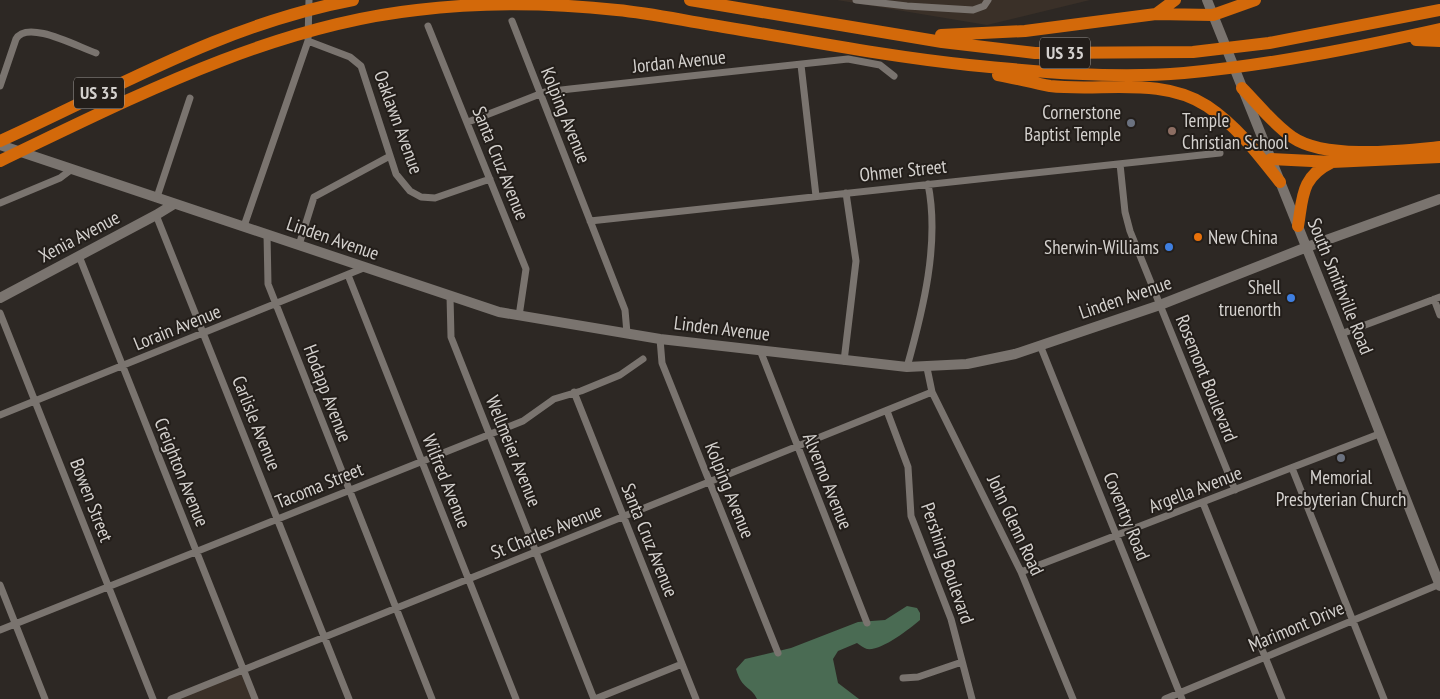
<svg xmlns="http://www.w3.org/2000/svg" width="1440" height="699" font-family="'PT Sans Narrow',sans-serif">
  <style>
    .built { fill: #3a3028 }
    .forest { fill: #4a6b53 }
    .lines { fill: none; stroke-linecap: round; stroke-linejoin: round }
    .street { stroke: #7a746f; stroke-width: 7 }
    .secondary { stroke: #7a746f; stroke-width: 10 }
    .highway { stroke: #d3690a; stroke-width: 12 }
    .worship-dot { fill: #6b7280; stroke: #231e1a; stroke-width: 2 }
    .education-dot { fill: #8d6e63; stroke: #231e1a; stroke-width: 2 }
    .food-dot { fill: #e8710a; stroke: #231e1a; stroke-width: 2 }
    .shop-dot { fill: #3f7fe0; stroke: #231e1a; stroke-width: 2 }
    .labels { text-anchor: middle; stroke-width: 4; stroke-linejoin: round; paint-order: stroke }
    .shield { fill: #231e1a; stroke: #9f9b98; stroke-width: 1 }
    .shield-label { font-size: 18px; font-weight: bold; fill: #d4d1ce }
    .street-label { font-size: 19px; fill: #d4d1ce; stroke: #231e1a }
    .poi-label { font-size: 19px; fill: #d4d1ce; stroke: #231e1a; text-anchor: end }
  </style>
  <rect width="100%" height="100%" fill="#2d2824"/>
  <path class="built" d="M837 0H1090L987 25Z
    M243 670 255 699H171Z"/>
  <path class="forest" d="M907 606 917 608 920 613V620C909 629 882 651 867 649 864 648 860 645 857 643L838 651 833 659 838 683 859 699H757C751 686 742 690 736 669L745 659 791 648 858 622 885 620Z"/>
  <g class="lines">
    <path class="street" d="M856 0 907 6 973 10 984 6 988 0
      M512 21 625 310 627 333
      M428 26 526 269 519 316
      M308 41 350 57 361 66 396 174 410 191 421 197 435 198 490 179
      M801 65 816 196
      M0 86 16 39C27 19 78 47 96 53
      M468 122 545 92 570 89 848 59 880 65 894 76
      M1120 164 1125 212 1130 231 1235 490
      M157 197 190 98
      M0 203 60 178 72 169
      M156 215 349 699
      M590 221 1220 153
      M244 226 308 41 309 0
      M267 234 268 284 432 699
      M299 245 314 197 390 156
      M79 256 255 699
      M348 275 516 699
      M450 296 451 337 594 699
      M1434 299 1440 315
      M0 313 153 699
      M1341 334 1440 297
      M660 339 662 363 778 653
      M1040 345 1182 699
      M760 350 867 623
      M844 361 856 261 846 193
      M907 367C923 310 940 243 928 184
      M927 368 932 392 1021 572 1073 699
      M574 392 696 699
      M887 411 908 467 911 516 951 619 972 699
      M0 415 366 267
      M1292 468 1384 699
      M1203 503 1282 699
      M1021 572 1379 434
      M0 585 45 699
      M0 630 523 421 554 399 581 391 620 375 643 359
      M903 678 918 677 962 662
      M171 699 932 392
      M595 699 682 664
      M1165 699 1440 584"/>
    <path class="secondary" d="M1207 0 1334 316 1440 586
      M0 145 499 312 660 339 907 367 967 364 1015 354 1160 305 1307 247 1440 199
      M0 298 156 215 174 204"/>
    <path class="highway" d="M690 0 942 42 1035 53 1193 52 1269 43 1440 10
      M1156 14 1213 15 1255 0
      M941 35 1025 31 1156 14 1175 0
      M1416 40 1440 41
      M998 75C1015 78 1033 83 1050 86 1101 92 1162 76 1207 106 1237 126 1258 154 1280 182
      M1242 88C1258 104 1273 124 1292 137 1325 160 1400 151 1440 147
      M0 141C117 88 225 24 353 0
      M1271 159 1332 162 1440 157
      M0 161C132 98 270 26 417 10 483 2 551 3 617 10 649 13 681 20 712 25 798 39 883 56 969 65 1040 72 1113 79 1184 73 1270 65 1355 48 1440 29
      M1298 226C1303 196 1301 177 1332 162"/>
  </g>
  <g class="worship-dot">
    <circle cx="1131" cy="123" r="5"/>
    <circle cx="1341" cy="458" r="5"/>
  </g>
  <circle class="education-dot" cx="1172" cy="131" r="5"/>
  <circle class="food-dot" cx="1198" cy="237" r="5"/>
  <g class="shop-dot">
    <circle cx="1169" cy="247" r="5"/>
    <circle cx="1291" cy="298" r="5"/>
  </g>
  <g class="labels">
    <g class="shield">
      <rect x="1040" y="37.5" width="50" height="31" rx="4"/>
      <rect x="74" y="77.5" width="50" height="31" rx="4"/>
    </g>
    <g class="shield-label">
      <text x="1065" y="59">US 35</text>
      <text x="99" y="99">US 35</text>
    </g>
    <g class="street-label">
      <text transform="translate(679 61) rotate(-6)" y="7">Jordan Avenue</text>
      <text transform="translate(566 115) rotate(68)" y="7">Kolping Avenue</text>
      <text transform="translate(399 122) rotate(70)" y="7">Oaklawn Avenue</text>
      <text transform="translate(501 163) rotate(68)" y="7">Santa Cruz Avenue</text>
      <text transform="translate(903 170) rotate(-6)" y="7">Ohmer Street</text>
      <text transform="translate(79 236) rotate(-28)" y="7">Xenia Avenue</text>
      <text transform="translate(333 238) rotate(19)" y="7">Linden Avenue</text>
      <text transform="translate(1341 286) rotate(68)" y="7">South Smithville Road</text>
      <text transform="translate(1125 297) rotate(-19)" y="7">Linden Avenue</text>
      <text transform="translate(177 327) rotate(-22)" y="7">Lorain Avenue</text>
      <text transform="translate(722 328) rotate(7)" y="7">Linden Avenue</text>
      <text transform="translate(1207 378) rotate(68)" y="7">Rosemont Boulevard</text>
      <text transform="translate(328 393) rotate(69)" y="7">Hodapp Avenue</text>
      <text transform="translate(257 423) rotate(68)" y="7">Carlisle Avenue</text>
      <text transform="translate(514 451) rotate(68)" y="7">Wellmeier Avenue</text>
      <text transform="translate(182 472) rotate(68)" y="7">Creighton Avenue</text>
      <text transform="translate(447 481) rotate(68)" y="7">Wilfred Avenue</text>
      <text transform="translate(828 481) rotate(68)" y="7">Alverno Avenue</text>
      <text transform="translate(319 485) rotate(-22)" y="7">Tacoma Street</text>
      <text transform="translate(1195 489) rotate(-21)" y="7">Argella Avenue</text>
      <text transform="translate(730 490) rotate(68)" y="7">Kolping Avenue</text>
      <text transform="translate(92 500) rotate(69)" y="7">Bowen Street</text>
      <text transform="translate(1127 516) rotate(68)" y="7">Coventry Road</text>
      <text transform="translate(1016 525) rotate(65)" y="7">John Glenn Road</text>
      <text transform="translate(546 531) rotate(-22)" y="7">St Charles Avenue</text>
      <text transform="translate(650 540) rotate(68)" y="7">Santa Cruz Avenue</text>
      <text transform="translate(948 563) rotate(71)" y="7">Pershing Boulevard</text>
      <text transform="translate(1296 626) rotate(-23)" y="7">Marimont Drive</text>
    </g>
    <g class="poi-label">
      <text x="1121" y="119">Cornerstone<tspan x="1121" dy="22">Baptist Temple</tspan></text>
      <text x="1182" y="127" text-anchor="start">Temple<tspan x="1182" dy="22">Christian School</tspan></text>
      <text x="1208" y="244" text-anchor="start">New China</text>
      <text x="1159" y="254">Sherwin-Williams</text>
      <text x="1281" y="294">Shell<tspan x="1281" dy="22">truenorth</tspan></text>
      <text x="1341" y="484" text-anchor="middle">Memorial<tspan x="1341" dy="22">Presbyterian Church</tspan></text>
    </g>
  </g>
</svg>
